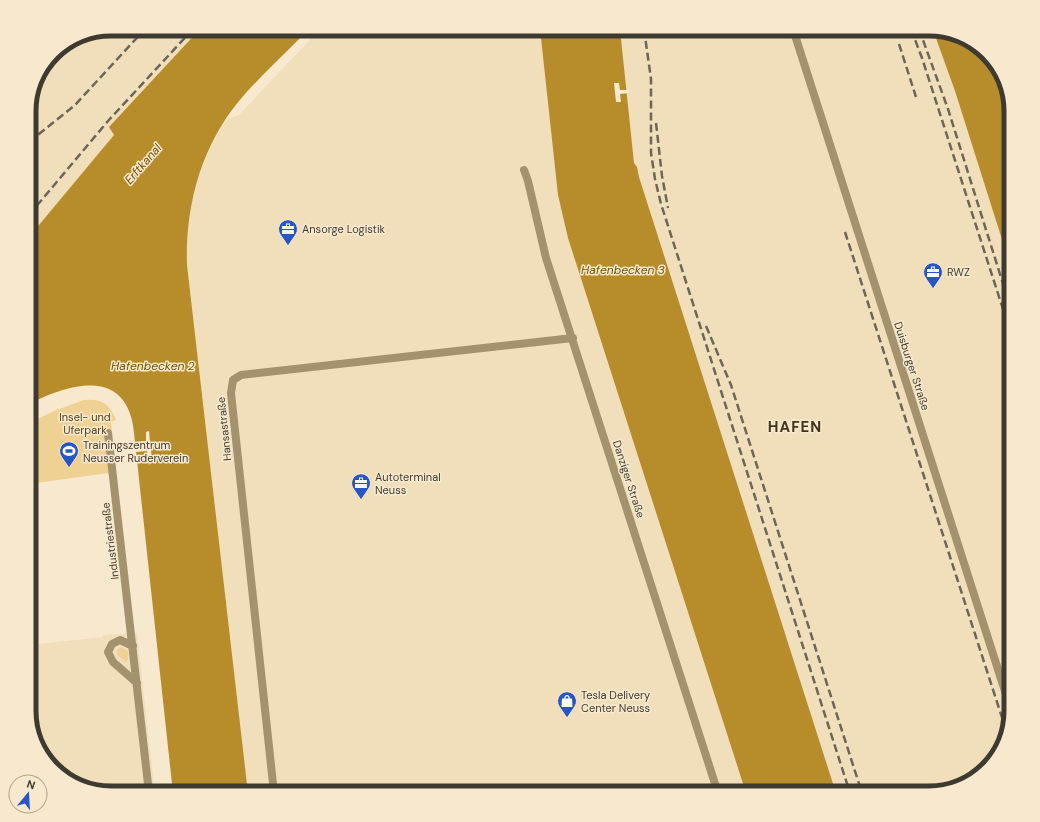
<svg xmlns="http://www.w3.org/2000/svg" width="1040" height="822" font-family="'DM Sans',sans-serif">
  <style>
    .built { fill: #f1dfbc }
    .green { fill: #f0d194 }
    .water { fill: #b78c2a }
    .pier { fill: #f8e9ce }
    .lines { fill: none; stroke-linecap: round; stroke-linejoin: round }
    .minor { stroke: #a4916d; stroke-width: 8 }
    .rail { stroke: #6d6657; stroke-width: 2.5; stroke-dasharray: 8 4; stroke-linecap: butt }
    .labels { text-anchor: middle; stroke-width: 3; stroke-linejoin: round; paint-order: stroke }
    .poi-label { font-size: 11px; fill: #3f3a2f; stroke: #f8e9ce; text-anchor: start }
    .street-label { font-size: 11px; fill: #3f3a2f; stroke: #f8e9ce }
    .park-label { font-size: 11px; fill: #513f18; stroke: #f8e9ce }
    .water-label { font-size: 12px; font-style: italic; fill: #6c4f02; stroke: #f8e9ce }
    .district-label { font-size: 15px; font-weight: bold; letter-spacing: 1px; fill: #40341d; stroke: #f8e9ce }
    .rim { fill: none; stroke: #3f3a2f; stroke-width: 5 }
  </style>
  <rect width="100%" height="100%" fill="#f8e9ce"/>
  <path class="built" d="M111 29H200L110 127 114 135 29 240V105L37 75 57 50 80 35Z
    M320 29H540L558 195 580 277 746 793H248L187 265 186 238 189 212 201 170 212 144 227 119 239 115Z
    M620 29 933 30 955 91 1011 268V711L1005 742 991 765 965 785 929 793H836L639 177 637 167 634 163Z
    M137 633 155 793H111L80 787 57 773 38 747 29 716V645L103 637V635Z"/>
  <path class="green" d="M84 400C102 398 110 404 116 420L111 422 116 472 29 484V423L54 411Z
    M121 647 128 651V659L126 662 117 655V650Z"/>
  <path class="water" d="M200 29H309C286 53 260 76 239 101 201 147 185 207 187 265L248 793H173L135 442C134 431 133 421 129 411 112 368 58 389 29 404V237L114 135 109 127Z
    M540 29H620L634 163 637 167 639 177 836 793H746L568 238 558 195Z
    M933 30 956 33 983 49 1003 75 1011 111V268L955 91Z"/>
  <path class="pier" d="M614 83H619L620 90H628L629 93 620 94 621 102H616Z
    M149 431 152 461 149 465 148 459 137 460V458L148 456 147 451 136 452V449H147V444H135V442L146 441V432Z"/>
  <g class="lines">
    <path class="minor" d="M793 29 1011 710
      M524 170 528 181 546 258 718 793
      M108 433 149 793
      M133 646 120 640 112 644 108 652 113 662 137 683
      M274 793 231 393 233 380 241 375 573 338"/>
    <path class="rail" d="M644 29 651 79V153L655 179 661 204 850 793
      M911 29 922 58 1011 334
      M919 29 948 109 1011 309
      M899 44 916 97
      M656 123 662 176 668 208
      M29 142 75 105 145 29
      M29 215 108 121 193 29
      M845 232 1007 733
      M706 326 731 385 862 793"/>
  </g>
  <defs>
    <g id="office-pin" transform="scale(1)"><path d="M0 17L-7.5 6A9.5 9.5 0 1 1 7.5 6Z" fill="#2857c5" stroke="#f8e9ce"/><path d="M-6-3h4V-5.5h4V-3h4V5H-6ZM-1-4.5V-3h2v-1.5ZM-6 0V1H6V0Z" fill="#fff"/></g>
    <g id="stadium-pin" transform="scale(1)"><path d="M0 17L-7.5 6A9.5 9.5 0 1 1 7.5 6Z" fill="#2857c5" stroke="#f8e9ce"/><path d="M0-5a6.5 5 0 1 0 0 10a6.5 5 0 1 0 0-10ZM-3.5-1.8h7v3.6h-7Z" fill="#fff"/></g>
    <g id="shop-pin" transform="scale(1)"><path d="M0 17L-7.5 6A9.5 9.5 0 1 1 7.5 6Z" fill="#2857c5" stroke="#f8e9ce"/><path d="M-5-2.5h2.3a2.7 3.5 0 0 1 5.4 0H5L5.5 6h-11ZM-1.5-2.5h3a1.5 2.3 0 0 0-3 0Z" fill="#fff"/></g>
  </defs>
  <g fill-rule="evenodd">
    <use href="#office-pin" x="288" y="229"/>
    <use href="#office-pin" x="933" y="272"/>
    <use href="#stadium-pin" x="69" y="451"/>
    <use href="#office-pin" x="361" y="483"/>
    <use href="#shop-pin" x="567" y="701"/>
  </g>
  <g class="labels">
    <g class="poi-label">
      <text x="302" y="233">Ansorge Logistik</text>
      <text x="947" y="276">RWZ</text>
      <text x="83" y="449">Trainingszentrum<tspan x="83" dy="13">Neusser Ruderverein</tspan></text>
      <text x="375" y="481">Autoterminal<tspan x="375" dy="13">Neuss</tspan></text>
      <text x="581" y="699">Tesla Delivery<tspan x="581" dy="13">Center Neuss</tspan></text>
    </g>
    <g class="street-label">
      <text transform="translate(912 366) rotate(72)" y="4">Duisburger Straße</text>
      <text transform="translate(224 429) rotate(-96)" y="4">Hansastraße</text>
      <text transform="translate(629 479) rotate(72)" y="4">Danziger Straße</text>
      <text transform="translate(110 541) rotate(-97)" y="4">Industriestraße</text>
    </g>
    <g class="park-label">
      <text x="85" y="421">Insel- und<tspan x="85" dy="13">Uferpark</tspan></text>
    </g>
    <g class="water-label">
      <text transform="translate(143 164) rotate(-49)" y="4">Erftkanal</text>
      <text x="623" y="274">Hafenbecken 3</text>
      <text x="153" y="370">Hafenbecken 2</text>
    </g>
    <g class="district-label">
      <text x="795" y="432">HAFEN</text>
    </g>
  </g>
  <path d="M0 0H1040V822H0ZM111 36H929A75 75 0 0 1 1004 111V711A75 75 0 0 1 929 786H111A75 75 0 0 1 36 711V111A75 75 0 0 1 111 36Z" fill="#f8e9ce" fill-rule="evenodd"/>
  <path class="rim" d="M111 36H929A75 75 0 0 1 1004 111V711A75 75 0 0 1 929 786H111A75 75 0 0 1 36 711V111A75 75 0 0 1 111 36Z"/>
  <g transform="translate(28 794) rotate(18)"><circle r="19" fill="#f8e9ce" stroke="#aea38e"/>
  <path d="M0-3L7 15L0 10L-7 15Z" fill="#2857c5"/>
  <text y="-6" font-size="11" font-weight="bold" text-anchor="middle" fill="#3f3a2f">N</text>
  </g>
</svg>
